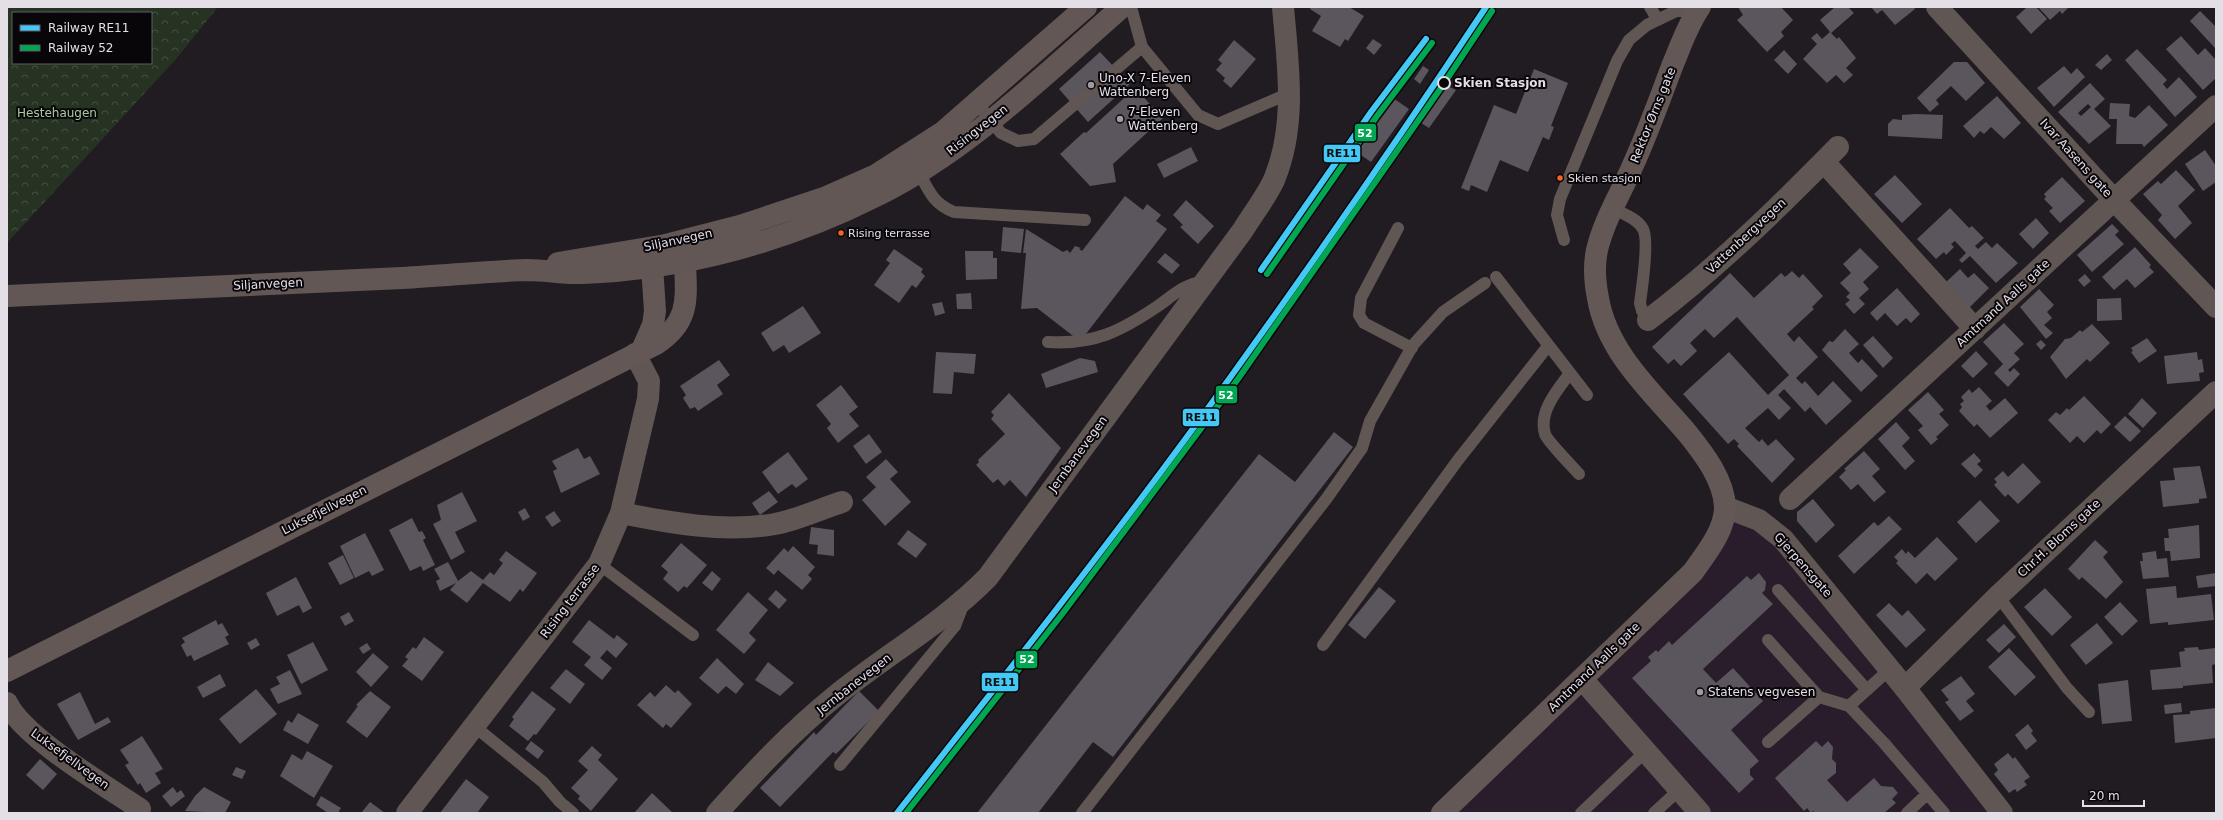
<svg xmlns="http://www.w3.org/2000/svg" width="2223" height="820" font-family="'DejaVu Sans',sans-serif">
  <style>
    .built { fill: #291d2c }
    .park { fill: url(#park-crowns); fill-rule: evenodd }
    .building { fill: #5b555d; fill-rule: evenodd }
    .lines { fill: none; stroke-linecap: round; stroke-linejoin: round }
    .service { stroke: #605653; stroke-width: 12 }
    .minor { stroke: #605653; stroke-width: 22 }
    .tertiary { stroke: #605653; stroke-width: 22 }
    .secondary { stroke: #645856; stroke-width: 22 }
    .primary { stroke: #625755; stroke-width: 22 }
    .rail-1-casing { stroke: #09060a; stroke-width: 9 }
    .rail-2-casing { stroke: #09060a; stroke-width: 9 }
    .rail-1 { stroke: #44c8f5; stroke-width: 6 }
    .rail-2 { stroke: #00a651; stroke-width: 6 }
    .stop-dot { fill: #09060a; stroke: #e4dee6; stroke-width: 2 }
    .poi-dot { fill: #a09aa1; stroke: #09060a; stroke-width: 1.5 }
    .bus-dot { fill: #f26522; stroke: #09060a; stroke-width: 1.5 }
    .labels { text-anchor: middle; stroke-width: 4; stroke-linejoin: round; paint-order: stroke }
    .bus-label { font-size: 11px; fill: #e4dee6; stroke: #09060a; text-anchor: start }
    .poi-label { font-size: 12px; fill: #e4dee6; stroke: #09060a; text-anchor: start }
    .stop-label { font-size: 12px; font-weight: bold; fill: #e4dee6; stroke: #09060a; text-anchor: start }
    .park-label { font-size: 12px; fill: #a8cb9e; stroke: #09060a }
    .street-label { font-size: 12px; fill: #e4dee6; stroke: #09060a }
    .line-badge { stroke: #09060a; stroke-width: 1.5 }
    .badge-label { font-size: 11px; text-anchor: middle; font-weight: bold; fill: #fff }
    .pale-badge-label { font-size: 11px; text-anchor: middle; font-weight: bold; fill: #111 }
  </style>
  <defs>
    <pattern id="park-crowns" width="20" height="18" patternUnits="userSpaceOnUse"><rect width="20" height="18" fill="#263322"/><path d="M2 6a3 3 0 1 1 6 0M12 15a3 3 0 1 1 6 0" fill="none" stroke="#455042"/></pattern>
  </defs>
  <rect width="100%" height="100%" fill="#211c22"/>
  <path class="built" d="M1725 507 1759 520 2002 813H1442L1693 572Z"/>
  <path class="park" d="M7 7H218L176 59 7 243ZM13 13H151V63H13Z"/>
  <path class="building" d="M1311 7H1349L1364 16 1348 41 1345 39 1340 47 1312 31 1321 16 1310 9Z
    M1738 7H1781L1793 20 1781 32 1784 36 1767 52 1737 20 1743 15Z
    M1835 7H1848L1854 13 1831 33 1837 39 1839 37 1856 58 1846 68 1853 75 1844 83 1836 75 1827 83 1803 59 1817 44 1811 38 1817 33 1822 39 1830 32 1820 20Z
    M1871 7H1914L1915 9 1895 25 1882 10 1877 14Z
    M2027 7H2036L2047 19 2031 34 2016 17Z
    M2038 7H2069L2062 14 2060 11 2050 20Z
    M2200 11 2216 27 2215 48 2190 21Z
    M2181 36 2198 55 2205 48 2216 60V78L2203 90 2166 49Z
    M1373 39 1382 45 1374 55 1366 48Z
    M1234 40 1256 59 1231 88 1223 81 1225 78 1216 70 1222 63 1218 60Z
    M2137 49 2167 80 2163 84 2167 89 2179 77 2197 97 2175 117 2125 60Z
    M1784 50 1797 64 1788 74 1774 60Z
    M1100 52 1130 84 1088 122 1059 89Z
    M2107 54 2112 60 2101 70 2095 65Z
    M1954 62H1967L1985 83 1966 101 1951 86 1936 100 1939 104 1930 112 1917 98Z
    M1423 66 1429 70 1420 84 1414 79Z
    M2064 66 2071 74 2077 68 2085 77 2054 107 2037 88Z
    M1534 69 1568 83 1551 126 1554 127 1549 140 1543 137 1528 172 1500 160 1487 192 1471 185 1469 191 1461 188 1494 105 1516 114Z
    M2090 83 2105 99 2094 109 2111 126 2089 144 2058 112ZM2088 104 2091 107 2081 116 2078 113Z
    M1443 84 1456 90 1429 128 1418 121Z
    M1135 88 1163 118 1113 164 1116 182 1090 186 1060 154 1084 132 1086 133Z
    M1997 96 2021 123 2004 139 1991 127 1984 134 1980 131 1974 138 1963 126Z
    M1393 98 1409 109 1371 162 1355 151Z
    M2110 103 2130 104 2129 116 2135 118 2149 105 2168 125 2144 147 2142 144H2116L2117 119H2109Z
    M1916 114 1943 115 1942 139 1888 136V124L1893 119 1902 120V115Z
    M1191 147 1198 161 1164 178 1157 164Z
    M2205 150 2216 166V182L2203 191 2185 164Z
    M2176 170 2195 190 2178 206 2192 223 2175 239 2158 220 2162 215 2143 194 2158 181 2161 184Z
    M1895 175 1922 204 1902 223 1874 194Z
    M2062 177 2085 201 2060 223 2049 211 2053 208 2044 199 2046 197 2044 194Z
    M1125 196 1143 210 1147 204 1161 215 1156 221 1167 229 1082 339H1077L1037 308 1021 309 1026 253H1023L1026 229 1063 252 1067 250 1070 253 1075 246 1081 248 1079 249 1082 251Z
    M1186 200 1214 226 1198 244 1180 227 1183 225 1173 215Z
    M1950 208 1969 228 1972 226 1984 238 1975 246 1978 249 1986 242 1992 248 1997 243 2018 263 1996 283 1970 256 1962 263 1959 260 1966 253 1955 241 1951 244 1954 247 1946 255 1944 252 1936 259 1917 239Z
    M2036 218 2049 233 2033 249 2019 234Z
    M2112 224 2119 231 2115 235 2124 244 2092 272 2077 255Z
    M1003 227 1024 229 1021 253 1001 251Z
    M2135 247 2151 265 2149 267 2154 272 2135 288 2127 279 2114 290 2102 277Z
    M1860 248 1879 267 1863 282 1869 289 1859 298 1865 304 1854 314 1845 304 1850 300 1846 297 1850 293 1840 283 1851 273 1843 264Z
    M894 249 923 269 921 272 925 276 916 288 912 285 899 303 874 285 890 263 886 260Z
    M965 251H993V258H997V279L966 280Z
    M1165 253 1180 265 1172 274 1157 262Z
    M1960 269 1968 278 1974 273 1989 288 1969 308 1945 283Z
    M1792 271 1799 278 1803 274 1823 296 1812 307 1814 309 1787 334 1794 342 1799 336 1818 357 1796 378 1802 384 1805 381 1818 396 1833 381 1852 401 1826 425 1810 407 1805 412 1784 389 1778 395 1791 408 1779 420 1768 408 1745 428 1759 442 1762 439 1768 446 1776 439 1795 459 1772 483 1737 446 1739 444 1734 439 1728 444 1683 394 1729 352 1768 395 1789 375 1737 317 1714 338 1705 329 1690 343 1697 351 1681 366 1674 359 1668 364 1652 347 1730 273 1754 298 1781 273 1785 277Z
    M2085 274 2091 281 2084 287 2078 280Z
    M1897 288 1920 314 1911 323 1906 318 1897 326 1885 313 1877 321 1870 313Z
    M2039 289 2054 305 2047 312 2052 318 2044 325 2053 333 2046 339 2020 307Z
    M971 293 972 309H957L956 294Z
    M2121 298 2122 320 2097 321V299Z
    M942 302 945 313 935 316 932 304Z
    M803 306 821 333 789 353 784 345 773 352 761 333Z
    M2004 323 2024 344 2014 353 2020 359 2008 370 2010 372 2014 368 2020 374 2008 387 1994 373 2003 364 1983 342Z
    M2092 324 2110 343 2090 362 2087 359 2066 379 2050 357 2065 339 2071 338 2080 330 2082 332Z
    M1845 329 1859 344 1849 353 1858 363 1862 359 1878 376 1861 392 1822 350 1829 341 1833 342Z
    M1873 336 1893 358 1883 368 1863 345Z
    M2147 338 2157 351 2139 363 2131 352 2133 351 2131 348Z
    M2041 340 2046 345 2041 350 2036 344Z
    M1976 351 1988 364 1973 378 1961 366Z
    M936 352 976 354 974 374 954 372 952 394 933 393Z
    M2197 352 2198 360 2202 359 2204 372 2199 373 2200 381 2167 384 2164 356Z
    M1080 358 1095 361 1098 372 1046 388 1041 374Z
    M719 360 730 375 717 385 723 394 698 411 695 407 690 409 683 398 686 395 680 386Z
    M841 385 858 407 849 414 859 426 838 443 827 428 831 424 816 405Z
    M1979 387 1992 401 1986 406 1990 411 2005 398 2018 413 1990 438 1977 424 1974 427 1959 411 1962 407 1960 404 1964 401 1961 397 1969 389 1972 393Z
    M1928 392 1944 410 1939 414 1949 425 1936 437 1938 439 1931 445 1918 430 1923 426 1908 410Z
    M1009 393 1061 448 1026 497 1010 480 1004 486 998 479 993 483 976 465 979 462 978 460 1005 434 991 419 994 415 991 412Z
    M2084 396 2111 424 2101 434 2097 430 2084 443 2077 436 2070 443 2048 420 2056 412 2060 415 2067 408 2069 410Z
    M2142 398 2157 413 2143 428 2128 414Z
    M2125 416 2141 431 2130 442 2114 427Z
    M1896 422 1910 438 1902 446 1915 461 1905 470 1878 439Z
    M1334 432 1353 447 1113 757 1093 742 1038 813H977L1259 454 1295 482Z
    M869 434 882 452 866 464 853 446Z
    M578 448 584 459 590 456 600 474 561 493 553 471 557 469 552 461Z
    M1864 451 1880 469 1872 476 1886 492 1874 502 1858 484 1851 490 1839 477 1846 470 1844 469Z
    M788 452 808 479 796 488 792 484 778 494 762 472Z
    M1974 453 1981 461 1977 464 1983 470 1975 478 1961 464Z
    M886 459 898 472 890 479 911 502 885 526 862 500 876 487 866 477Z
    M2023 463 2041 482 2018 504 2008 494 2005 497 1994 485 1997 482 1994 479 2003 471 2008 477Z
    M2200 466 2207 498 2199 499V503L2163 507 2160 481 2175 480 2173 468Z
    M769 491 778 502 760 515 752 503Z
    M462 492 477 521 455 532 465 552 451 560 433 524 441 520 437 505Z
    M1813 499 1835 525 1816 543 1797 521V512Z
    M1980 500 2000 521 1976 543 1957 522Z
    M525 508 530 517 523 521 518 512Z
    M554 511 561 521 552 527 545 517Z
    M1889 516 1902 529 1854 574 1838 556 1874 522 1878 526Z
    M412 518 419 532 422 531 426 538 423 540 435 565 423 571 421 566 410 571 389 530Z
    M2199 525 2200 558 2171 561 2170 551H2165L2164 538H2169L2168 529Z
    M811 527 834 530V556L817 554 818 545 809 544Z
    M908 530 927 544 916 558 897 544Z
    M365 533 384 570 372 576 369 571 355 578 340 546Z
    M1937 537 1958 559 1935 581 1927 573 1916 584 1896 563 1898 561 1894 557 1902 549 1906 554 1908 551 1915 558Z
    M2095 540 2108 552 2103 557 2123 582 2106 599 2082 577 2079 580 2068 569Z
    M681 543 707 565 687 588 684 586 678 592 663 579 668 572 661 566Z
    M793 546 815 567 808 575 812 579 802 590 778 570 774 575 766 568 784 548 788 552Z
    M506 551 537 573 523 592 520 589 510 602 483 583 467 603 450 590 456 583 440 591 436 581 440 579 434 569 448 562 458 581 471 571 483 580 490 572 494 575 503 563 499 560Z
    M2156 551 2157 559 2167 558 2169 577 2143 579 2140 561H2143L2142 553Z
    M343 555 354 578 340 585 328 563Z
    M712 571 721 579 712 591 702 583Z
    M1759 573 1766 582 1765 590 1762 593 1773 604 1703 669 1716 683 1733 668 1763 701 1731 730 1759 761 1750 769V775L1754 779 1739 793 1632 678 1651 661 1648 657 1656 650 1658 652 1669 641 1672 645 1747 576 1751 580Z
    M2216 573V586L2198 588 2196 576Z
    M296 577 312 608 303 613 299 605 277 616 266 593Z
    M2176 586 2177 598 2211 594 2214 620 2168 625V622L2150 624 2146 589Z
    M1379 587 1396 601 1365 639 1348 625Z
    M2045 588 2072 617 2052 636 2024 607Z
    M776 590 787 600 779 609 768 599Z
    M748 592 768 610 749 633 756 640 744 654 716 630Z
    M2120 602 2138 621 2122 636 2104 617Z
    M1889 603 1902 616 1908 610 1926 630 1906 648 1876 615Z
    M349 612 354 621 345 626 340 617Z
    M216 620 218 625 222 623 229 635 225 637 229 644 194 661 191 655 187 657 181 645 185 642 182 638Z
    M589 620 614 639 617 635 628 644 616 658 607 650 600 658 612 668 602 680 584 665 591 657 572 642Z
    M2097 623 2113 643 2086 665 2070 645Z
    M2004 624 2016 637 1999 653 1986 640Z
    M424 637 444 652 422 681 402 666 408 659 405 657 413 647 416 649Z
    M256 638 260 645 251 650 247 643Z
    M313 642 328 670 301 684 287 655Z
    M367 643 371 649 363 654 359 648Z
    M2198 647 2199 650 2215 648 2216 664 2212 665 2213 683 2183 686 2182 674 2183 688 2152 690 2150 670 2181 667 2179 652 2185 651 2184 648Z
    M2009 648 2036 677 2015 696 1988 667Z
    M373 653 389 667 371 687 356 672Z
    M717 658 744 684 736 694 726 686 718 694 699 678Z
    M768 662 794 683 780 696 755 680Z
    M566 669 585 684 570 704 550 688Z
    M290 670 302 694 278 704 270 689 280 684 276 677Z
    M220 674 226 686 203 698 197 687Z
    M1961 676 1975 694 1966 701 1974 711 1960 721 1945 702 1949 700 1941 690Z
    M2128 680 2132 721 2102 724 2098 684Z
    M666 685 675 693 678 690 692 704 671 728 666 724 663 728 637 705 650 692 655 697Z
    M256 689 277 714 240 744 219 719Z
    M370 691 391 707 367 738 346 722 358 706 356 705Z
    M532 691 556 709 536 735 534 734 528 741 509 726 514 719 512 717Z
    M859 691 879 711 836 754 833 752 780 807 760 788 814 732 816 735Z
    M80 692 95 724 108 717 111 722 78 740 57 704Z
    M2181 703 2182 712 2165 714 2164 705Z
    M2216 708V738L2175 743 2173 715 2190 714V711Z
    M298 713 319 725 308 744 283 730 288 720 292 723Z
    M2028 724 2033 731 2031 733 2037 741 2026 750 2015 735Z
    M142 736 163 769 155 773 161 783 146 793 140 783 138 785 125 765 129 763 120 750Z
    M531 741 544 751 538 759 525 749Z
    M1816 741 1822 747 1828 741 1833 747 1832 759 1836 763V773L1827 780 1847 802 1874 778 1881 786 1893 787 1898 793 1892 799 1896 803 1884 813H1816L1813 811 1811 813 1807 808 1804 811 1775 778Z
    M592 746 602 755 598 760 618 779 591 811 578 799 580 796 571 788 588 770 578 761Z
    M307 751 333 766 314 798 280 776 292 754 302 760Z
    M2008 753 2013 759 2015 757 2030 777 2024 781 2027 785 2017 792 2015 789 2009 793 1994 774 1998 770 1994 764Z
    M40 759 57 774 43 790 26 775Z
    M236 767 246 771 242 779 232 775Z
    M466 779 489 797 477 813H440Z
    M173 787 177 793 181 790 185 796 171 807 162 796Z
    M204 787 231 802 225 813 185 811 195 796Z
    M652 793 672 812 634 813Z
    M321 796 341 808 338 813H328L316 805Z
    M370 802 385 813H361Z"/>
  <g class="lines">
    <path class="service" d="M1650 7 1658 20
      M1142 47 1198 115 1218 124 1290 93
      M977 103 1001 133 1018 141 1034 139 1142 47 1131 7
      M916 167C928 188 931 203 954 212L1085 220
      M1612 208C1623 214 1637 218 1643 229 1649 239 1642 289 1640 303L1642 311 1648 320
      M1398 228 1361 298 1359 315 1364 323 1412 348
      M1564 240 1557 215 1560 199 1617 61 1629 40 1647 25 1676 11H1697
      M1496 277 1587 395
      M1048 342C1094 345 1121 331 1158 306 1172 296 1186 283 1203 282
      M1570 373C1558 389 1538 412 1545 434 1547 441 1572 466 1579 474
      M599 564 693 635
      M1778 590 1867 690
      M1998 596 2067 688 2089 712
      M1768 640 1819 697
      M1323 645 1458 460 1548 346
      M1849 706 1890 669
      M474 726 543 782 560 802 573 813
      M1768 742 1819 697 1849 706 1884 743 1944 813
      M840 765 955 626 963 605
      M1082 813 1327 498 1362 448 1370 421 1413 345 1443 312 1485 283
      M1581 813 1645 752
      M1654 813 1679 790
      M1907 813 1927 794"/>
    <path class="minor" d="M1937 7 2115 201 2216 307
      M1824 162 1975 329
      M1648 320C1717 268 1778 208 1838 147
      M1790 499 2216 106
      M621 513C671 523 724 533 775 524 797 520 820 509 842 502
      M1582 679 1700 813
      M1905 688 1998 596 2216 392
      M7 703C24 738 106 786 140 809
      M407 813 599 564 621 513 648 399 649 381 635 354
      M717 813C753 773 791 732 833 698 884 656 942 624 988 577L1243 230C1253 214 1266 197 1274 180 1297 125 1288 65 1283 7"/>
    <path class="tertiary" d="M1725 507 1759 520 1783 539 1905 688 2002 813"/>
    <path class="secondary" d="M7 671 656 344C691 321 686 298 685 261L666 245 652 266 655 311 653 325 642 350
      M1442 813 1693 572C1706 553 1725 531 1725 507 1724 480 1704 454 1688 434 1654 394 1607 353 1598 298 1595 283 1594 264 1597 250 1604 220 1621 193 1633 165 1648 132 1660 98 1673 64 1681 45 1688 24 1700 7"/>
    <path class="primary" d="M558 263 666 245 740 226 824 198 876 175 943 132 1086 7
      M7 296C139 290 271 284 402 278 444 276 486 271 528 270 546 270 564 274 582 273 683 269 785 242 876 196 969 150 1044 75 1122 7"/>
    <g class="rail-1-casing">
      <path id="rail-1" d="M1261 270 1371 112 1426 39
        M897 813C1011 668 1125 524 1232 375 1319 254 1404 131 1486 7"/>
    </g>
    <g class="rail-2-casing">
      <path id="rail-2" d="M1267 274 1377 116 1432 43
        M906 813 1063 613 1238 379 1443 85 1492 11"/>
    </g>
    <use href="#rail-1" class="rail-1"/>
    <use href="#rail-2" class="rail-2"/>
  </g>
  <circle class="stop-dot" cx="1444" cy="83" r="6"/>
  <g class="poi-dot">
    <circle cx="1091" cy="85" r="4"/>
    <circle cx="1120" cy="119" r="4"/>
    <circle cx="1700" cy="692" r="4"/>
  </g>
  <g class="bus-dot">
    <circle cx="1560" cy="178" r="3.5"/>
    <circle cx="841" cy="233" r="3.5"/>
  </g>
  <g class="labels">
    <g class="bus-label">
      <text x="1568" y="182">Skien stasjon</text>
      <text x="848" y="237">Rising terrasse</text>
    </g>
    <g class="poi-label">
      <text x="1099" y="82">Uno-X 7-Eleven<tspan x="1099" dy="14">Wattenberg</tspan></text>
      <text x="1128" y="116">7-Eleven<tspan x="1128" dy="14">Wattenberg</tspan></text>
      <text x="1708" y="696">Statens vegvesen</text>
    </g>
    <g class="stop-label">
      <text x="1454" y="87">Skien Stasjon</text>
    </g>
    <g class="park-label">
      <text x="57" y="117">Hestehaugen</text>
    </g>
    <g class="street-label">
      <text transform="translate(1653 115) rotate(-68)" y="4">Rektor Ørns gate</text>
      <text transform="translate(977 130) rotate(-38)" y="4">Risingvegen</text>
      <text transform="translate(2076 158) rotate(48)" y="4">Ivar Aasens gate</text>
      <text transform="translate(1746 236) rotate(-43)" y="4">Vattenbergvegen</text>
      <text transform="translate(678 240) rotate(-12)" y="4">Siljanvegen</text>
      <text transform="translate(268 284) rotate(-3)" y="4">Siljanvegen</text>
      <text transform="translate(2003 303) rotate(-43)" y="4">Amtmand Aalls gate</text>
      <text transform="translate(1078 454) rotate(-54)" y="4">Jernbanevegen</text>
      <text transform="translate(324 510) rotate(-27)" y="4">Luksefjellvegen</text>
      <text transform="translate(2059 538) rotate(-43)" y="4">Chr.H. Bloms gate</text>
      <text transform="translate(1803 565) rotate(49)" y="4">Gjerpensgate</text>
      <text transform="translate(570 601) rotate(-53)" y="4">Rising terrasse</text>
      <text transform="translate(1594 667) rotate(-44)" y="4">Amtmand Aalls gate</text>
      <text transform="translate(854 684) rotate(-38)" y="4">Jernbanevegen</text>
      <text transform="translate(70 759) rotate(36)" y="4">Luksefjellvegen</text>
    </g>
  </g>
  <g class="line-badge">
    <rect x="1354" y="123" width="23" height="19" rx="4" fill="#00a651"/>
    <rect x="1323" y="144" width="38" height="19" rx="4" fill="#44c8f5"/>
    <rect x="1215" y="385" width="23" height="19" rx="4" fill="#00a651"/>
    <rect x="1182" y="408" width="38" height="19" rx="4" fill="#44c8f5"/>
    <rect x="1015" y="650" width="23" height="19" rx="4" fill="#00a651"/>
    <rect x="981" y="672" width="38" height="20" rx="4" fill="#44c8f5"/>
  </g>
  <g class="badge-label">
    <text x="1365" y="137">52</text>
    <text x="1226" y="399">52</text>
    <text x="1027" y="663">52</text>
  </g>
  <g class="pale-badge-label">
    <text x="1342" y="157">RE11</text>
    <text x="1201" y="421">RE11</text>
    <text x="1000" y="686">RE11</text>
  </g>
  <rect width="2223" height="820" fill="none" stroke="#e4dee6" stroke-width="16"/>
  <rect x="12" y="12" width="140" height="52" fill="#09060a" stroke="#615c62"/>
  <rect x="20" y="25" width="20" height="6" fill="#44c8f5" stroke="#615c62"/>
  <text x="48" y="32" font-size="12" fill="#e4dee6">Railway RE11</text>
  <rect x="20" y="45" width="20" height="6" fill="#00a651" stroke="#615c62"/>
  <text x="48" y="52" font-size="12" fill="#e4dee6">Railway 52</text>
  <path d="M2083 800v6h61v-6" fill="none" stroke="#e4dee6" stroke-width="2"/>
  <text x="2089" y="800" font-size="12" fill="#e4dee6" stroke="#09060a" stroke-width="3" paint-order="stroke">20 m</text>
</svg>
